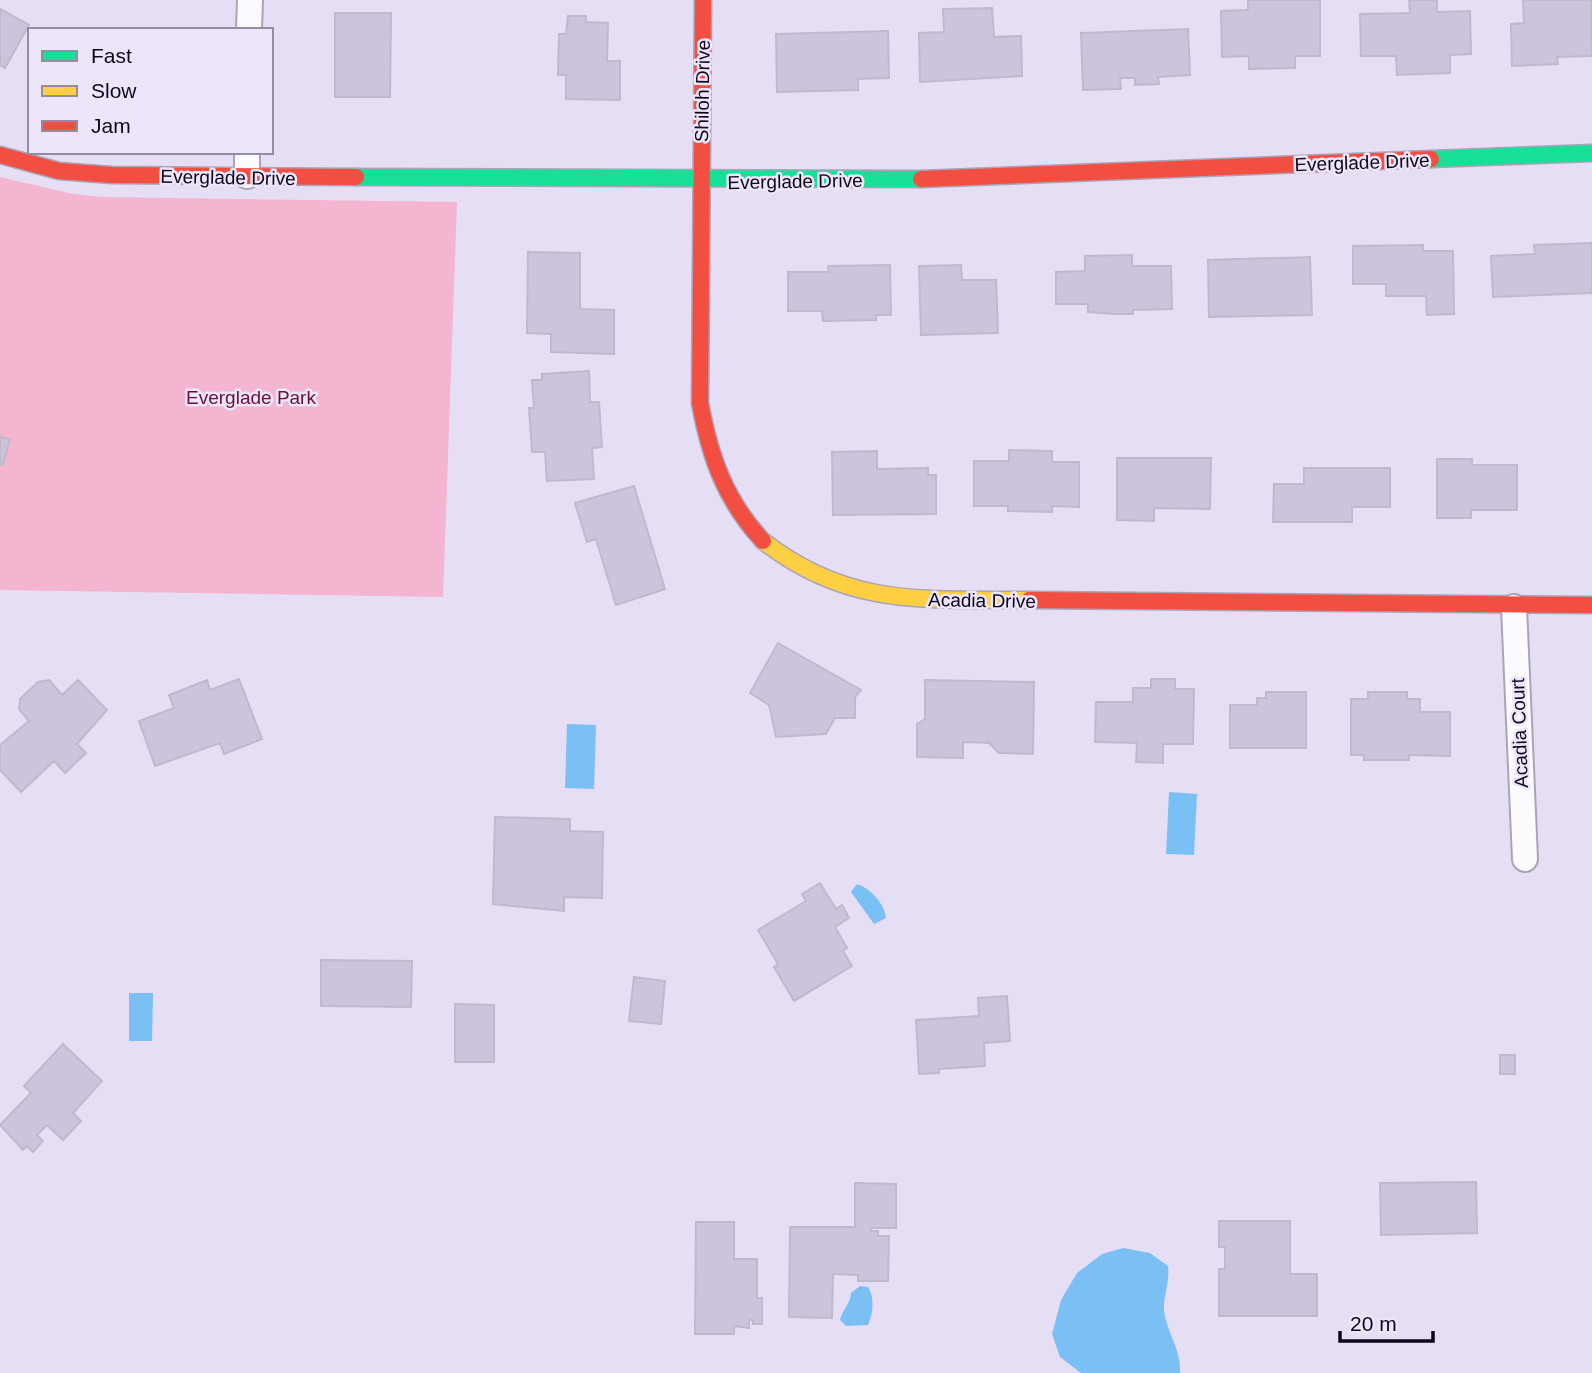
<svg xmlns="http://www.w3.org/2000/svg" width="1592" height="1373" font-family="Arial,sans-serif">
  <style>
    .green { fill: #f4b5d1 }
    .water { fill: #7ac0f5 }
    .building { fill: #ccc4dc; stroke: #c0b9cc; stroke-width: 2 }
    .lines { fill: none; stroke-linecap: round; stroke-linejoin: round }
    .street-casing { stroke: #aba4b7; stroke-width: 28 }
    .fast-casing { stroke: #aba4b7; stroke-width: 19 }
    .slow-casing { stroke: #aba4b7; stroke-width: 19 }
    .jam-casing { stroke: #aba4b7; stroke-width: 19 }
    .street { stroke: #fbfafd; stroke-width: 24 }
    .fast { stroke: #16e098; stroke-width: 16 }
    .slow { stroke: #ffcf43; stroke-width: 16 }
    .jam { stroke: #f24e42; stroke-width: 16 }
    .labels { text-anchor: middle; stroke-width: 5; stroke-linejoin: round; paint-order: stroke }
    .street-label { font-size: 19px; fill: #0f081a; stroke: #ede6fb }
    .park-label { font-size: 19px; fill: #6e0d38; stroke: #ede6fb }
  </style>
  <rect width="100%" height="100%" fill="#e6def4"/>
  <path class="green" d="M0 177 73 194 103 197 457 202 443 597 0 590Z"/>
  <path class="water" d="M567 724 596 725 594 789 565 788Z
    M1169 792 1197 794 1194 855 1166 854Z
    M857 884C870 888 885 904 886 918L874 924 851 892Z
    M129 993H153L152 1041H129Z
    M1123 1248 1150 1253 1168 1266C1170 1283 1163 1297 1164 1310 1167 1334 1181 1348 1180 1373H1081L1060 1357 1052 1334 1061 1300 1077 1273 1102 1254Z
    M860 1286 868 1287C875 1297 873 1314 868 1325L846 1326 840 1320C842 1310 850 1305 851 1293Z"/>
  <path class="building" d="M1248 0H1320V56H1295V68L1249 69V56L1222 57 1221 11 1248 10Z
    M1409 0H1437V12L1470 11 1471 54 1450 55V73L1397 75 1396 56H1361L1360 14 1410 13Z
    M1523 0H1591L1592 56 1557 57 1558 64 1512 66 1511 24 1524 23Z
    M992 8 994 37 1021 36 1022 76 920 82 919 33 944 32 943 9Z
    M0 9 29 25 5 68 0 65Z
    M335 13H391L390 97H335Z
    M568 16H586V22L608 23 607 61H620V100L566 99V75H558L559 34H566Z
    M1188 29 1190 75 1158 77 1159 84 1135 85V78H1120L1121 89 1083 90 1081 33Z
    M888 31 889 78 858 79V90L777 92 776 34Z
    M1592 243V293L1493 297 1491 256 1535 254 1534 245Z
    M1423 245V251H1453L1454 314 1427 315 1426 296H1386V284H1353V246Z
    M528 252 580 253V309L614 310V354L551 352V334L527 333Z
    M1132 255V266H1171L1172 309 1133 310V314H1116L1088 312V304H1056V272L1085 271V256Z
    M1310 257 1312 315 1209 317 1208 260Z
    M890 265 891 315H876V320L823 321 822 311H788V272H829L828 266Z
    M961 265 962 280H996L998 333 921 335 919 266Z
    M589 371 590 402H599L602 447 592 448 594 479 547 481 545 452H532L529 408H534L532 380H542V374Z
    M0 437 10 439 3 465 0 464Z
    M1009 450 1052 451V462H1079V507L1052 506V512L1008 511V506H974V461H1009Z
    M877 451V469L928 468V475H936V514L833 515 832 452Z
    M1117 458H1211L1210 509 1154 508V521L1117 520Z
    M1437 459H1472V465H1517V510H1471V518H1437Z
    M1304 468H1390V507H1352V522H1273L1274 484H1304Z
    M634 486 665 589 616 605 596 539 587 542 575 503Z
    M778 643 861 690 855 697V718H835L826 734 776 737 769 705 750 693Z
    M239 679 262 739 224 754 220 743 155 766 139 721 174 708 169 695 207 680 210 690Z
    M1151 679H1175V689H1194L1193 744H1163V763L1136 762 1137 743 1095 742 1096 702H1133V688H1151Z
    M49 680 62 695 78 680 107 710 77 744 86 753 65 773 54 761 21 792 0 770V745L29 721 19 709 20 699 38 682Z
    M925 680 1034 682 1033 754 999 753 989 743 963 742V758L917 757V724L925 719Z
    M1266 692H1306V748H1230V705H1257V698H1266Z
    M1368 692H1407V699H1420V712H1450V756L1409 755V760H1364V755H1351V699H1368Z
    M495 817 570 819V831L603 832 602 898 564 897V911L493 904Z
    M820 883 836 909 842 905 849 918 835 927 847 948 843 951 852 966 794 1001 774 967 778 964 758 930 806 901 802 894Z
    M321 960 412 961 411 1007 321 1006Z
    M634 977 665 981 661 1024 629 1021Z
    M1007 996 1010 1041 984 1043 985 1066 939 1069V1073L919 1074 916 1020 979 1016 978 998Z
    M455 1004 494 1005V1062H455Z
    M63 1044 102 1081 73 1113 81 1121 63 1140 47 1125 37 1135 43 1141 33 1152 27 1146 23 1150 0 1125 31 1093 24 1086Z
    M1500 1055H1515V1074H1500Z
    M1476 1182 1477 1233 1381 1235 1380 1183Z
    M855 1183 896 1184V1228H871V1231H878V1236H889L888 1281H858V1275L833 1274 832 1318 789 1317 790 1227H855Z
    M1219 1221H1290V1274H1317V1316H1219V1269H1225V1247H1219Z
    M696 1222H734V1259H757V1298H762V1324H753V1320H749V1328L734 1326V1334H695Z"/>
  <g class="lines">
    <g class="street-casing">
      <path id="street" d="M249 30 250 0
        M247 176V152
        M1514 607 1525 859"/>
    </g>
    <g class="fast-casing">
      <path id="fast" d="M1431 159 1592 153
        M356 177 921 179"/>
    </g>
    <g class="slow-casing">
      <path id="slow" d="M763 541C849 608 925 599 1029 600"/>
    </g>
    <g class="jam-casing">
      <path id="jam" d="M703 0 700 403C710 457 725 500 763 541
        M0 155 59 171 112 175 356 177
        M921 179 1431 159
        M1029 600 1592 605"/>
    </g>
    <use href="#street" class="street"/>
    <use href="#fast" class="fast"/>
    <use href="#slow" class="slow"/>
    <use href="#jam" class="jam"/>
  </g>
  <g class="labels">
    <g class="street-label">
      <text transform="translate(702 91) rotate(-89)" y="7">Shiloh Drive</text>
      <text transform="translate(1362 162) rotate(-2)" y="7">Everglade Drive</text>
      <text transform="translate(228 177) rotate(1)" y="7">Everglade Drive</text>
      <text transform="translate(795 181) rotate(-1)" y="7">Everglade Drive</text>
      <text transform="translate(982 600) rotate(1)" y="7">Acadia Drive</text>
      <text transform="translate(1519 733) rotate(-92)" y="7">Acadia Court</text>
    </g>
    <g class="park-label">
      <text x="251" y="404">Everglade Park</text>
    </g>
  </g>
  <rect x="28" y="28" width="245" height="126" fill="#ede6fb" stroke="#948da1" stroke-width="2"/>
  <rect x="42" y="51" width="35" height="10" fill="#16e098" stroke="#948da1" stroke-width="2"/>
  <text x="91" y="63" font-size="21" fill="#0f081a">Fast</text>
  <rect x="42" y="86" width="35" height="10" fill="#ffcf43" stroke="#948da1" stroke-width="2"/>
  <text x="91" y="98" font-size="21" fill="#0f081a">Slow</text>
  <rect x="42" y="121" width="35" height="10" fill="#f24e42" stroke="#948da1" stroke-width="2"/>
  <text x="91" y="133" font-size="21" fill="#0f081a">Jam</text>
  <path d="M1340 1331v10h93v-10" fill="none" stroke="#0f081a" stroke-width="3.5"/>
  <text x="1350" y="1331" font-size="21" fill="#0f081a" stroke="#ede6fb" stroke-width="5" paint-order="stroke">20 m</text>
</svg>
